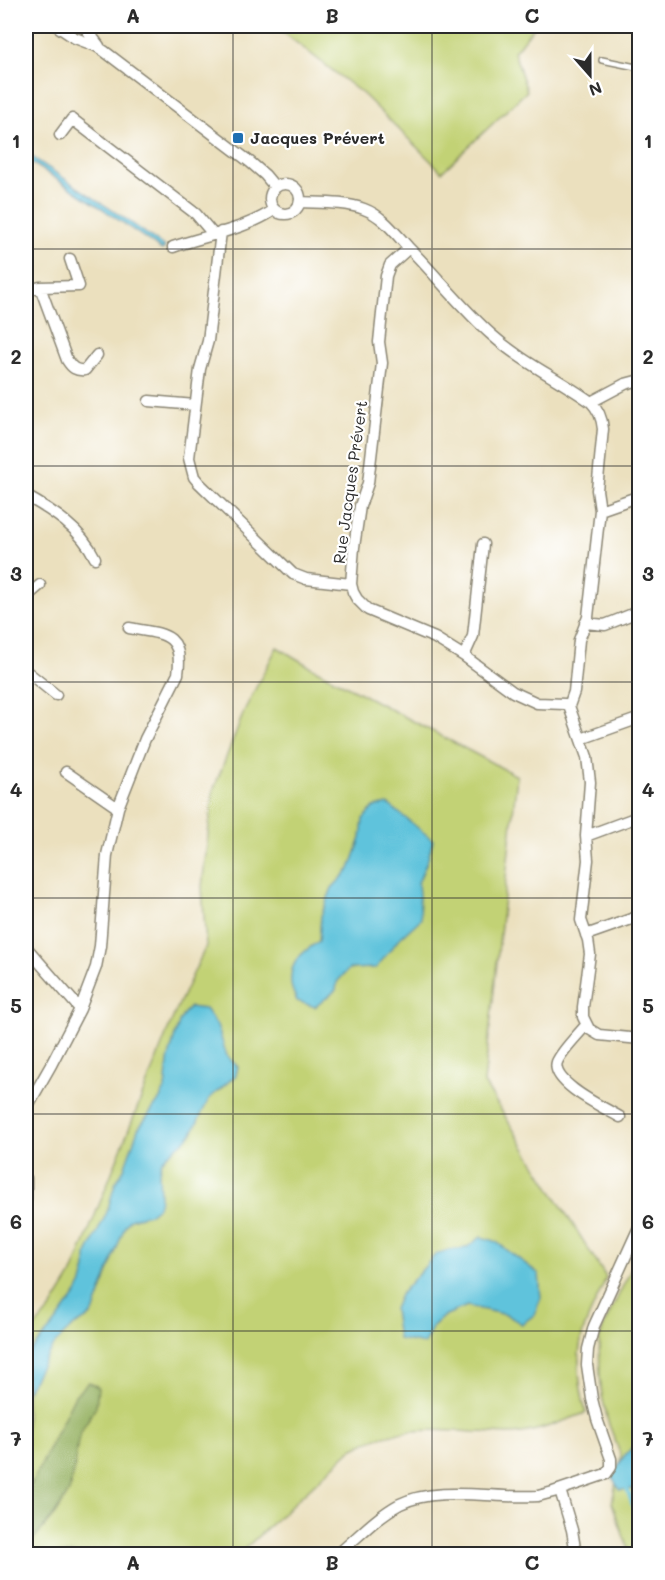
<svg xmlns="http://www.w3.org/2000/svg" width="665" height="1580" font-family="Mali,sans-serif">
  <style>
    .green { fill: #c2d274; stroke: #767e50; stroke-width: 1.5 }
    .forest { fill: #99b466; stroke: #627048; stroke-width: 1.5 }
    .water { fill: #5ec3dc; stroke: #447784; stroke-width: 1.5 }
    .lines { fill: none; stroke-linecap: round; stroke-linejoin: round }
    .stream { stroke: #5ec3dc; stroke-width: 4 }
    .service-casing { stroke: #8b8674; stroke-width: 8 }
    .minor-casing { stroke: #8b8674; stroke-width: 13 }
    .service { stroke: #fff; stroke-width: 5 }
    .minor { stroke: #fff; stroke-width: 10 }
    .grid { fill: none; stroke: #2b2b2b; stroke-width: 1.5; stroke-opacity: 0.55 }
    .poi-dot { fill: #1f6fb2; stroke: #fff; stroke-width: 2 }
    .labels { text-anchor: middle; stroke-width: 4.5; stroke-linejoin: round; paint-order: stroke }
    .poi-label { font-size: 16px; font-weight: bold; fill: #2b2b2b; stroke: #fff; text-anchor: start }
    .street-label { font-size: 16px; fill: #2b2b2b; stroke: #fff }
    .neatline { fill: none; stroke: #2b2b2b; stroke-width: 2 }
    .grid-label { font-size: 20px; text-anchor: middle; font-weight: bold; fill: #2b2b2b }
  </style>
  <rect width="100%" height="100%" fill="#fff"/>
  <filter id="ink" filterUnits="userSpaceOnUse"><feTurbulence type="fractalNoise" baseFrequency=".0167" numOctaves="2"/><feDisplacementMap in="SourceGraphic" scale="12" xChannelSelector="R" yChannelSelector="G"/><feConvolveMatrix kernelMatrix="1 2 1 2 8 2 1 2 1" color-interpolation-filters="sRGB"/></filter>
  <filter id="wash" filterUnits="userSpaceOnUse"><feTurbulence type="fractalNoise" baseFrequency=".008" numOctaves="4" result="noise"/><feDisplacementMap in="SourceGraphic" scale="24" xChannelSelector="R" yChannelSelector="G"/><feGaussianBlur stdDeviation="1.35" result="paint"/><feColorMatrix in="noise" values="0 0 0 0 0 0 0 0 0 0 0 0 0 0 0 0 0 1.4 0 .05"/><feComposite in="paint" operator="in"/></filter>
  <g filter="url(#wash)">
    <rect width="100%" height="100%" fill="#ebe0be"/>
    <path class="green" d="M275 26H535L514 52 527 91 442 172 364 95Z
      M277 647 309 666 517 776 484 1083 606 1277C600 1295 590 1311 584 1329 575 1355 579 1386 586 1413 562 1421 537 1433 511 1434 499 1434 486 1432 474 1432 430 1429 392 1427 352 1449L239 1554H26V1337L52 1307 71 1276 174 1015 206 946 202 887 213 791 245 709Z
      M639 1253V1554H628L627 1546 612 1503 621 1456 608 1422 602 1396 600 1376 599 1340 605 1323Z"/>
    <path class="forest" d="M89 1382 98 1387 96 1407 84 1426 78 1440 74 1470 69 1492 55 1514 26 1548V1495L75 1395Z"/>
    <path class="water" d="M26 153 127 220 165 247 162 250 100 207 26 159Z
      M388 804 433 840 428 859 418 883 421 919 399 939 376 968 349 969 337 982 336 990 315 1007 297 1001C295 996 291 989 291 983 289 961 303 952 319 941L321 916 332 888 350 869 361 838 363 819 374 807Z
      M190 1007 205 1009 217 1025 227 1056 238 1067 236 1075 209 1099 192 1133 184 1141 166 1156 161 1163 159 1171 160 1198 158 1207 149 1214 130 1219 125 1226 93 1313C88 1319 81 1322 74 1326 67 1331 62 1337 56 1343 43 1358 37 1376 26 1392V1356L53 1326 77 1293 82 1283 86 1268V1256L107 1212 115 1184 124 1169 138 1129 158 1102 165 1089 168 1061 175 1035 180 1020 185 1012Z
      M481 1237 495 1241 539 1274 541 1298 534 1315 522 1324 507 1315 467 1306 444 1316 433 1326 424 1344 398 1339 394 1309 400 1295 436 1254 449 1250 466 1248Z
      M639 1441V1475L634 1489 619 1490 612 1476 624 1456Z"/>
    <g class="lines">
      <path class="stream" d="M626 1486 640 1525"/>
    </g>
  </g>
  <g filter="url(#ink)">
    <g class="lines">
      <g class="service-casing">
        <path id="service" d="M602 60 636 67 640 66"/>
      </g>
      <g class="minor-casing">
        <path id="minor" d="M57 26 75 38 96 46 104 51 250 162 265 175 275 187
          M84 26 99 46
          M60 135 72 119 196 214 213 234
          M270 199a15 15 0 1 1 30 0a15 15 0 1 1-30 0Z
          M300 202C320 203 346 202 364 209 383 216 395 233 408 247 437 276 462 309 493 336 522 362 559 379 591 402 599 410 602 418 603 429L597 490 600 510 588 617 579 640 574 692 569 706 587 757 590 782 586 836 588 860 581 920 588 940 590 954 583 1007V1017L589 1029 599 1035 640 1039
          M221 232 208 341 200 369 189 458 194 477 199 483 293 574 306 579 351 584
          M173 247C207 235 244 230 274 210
          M409 248 390 265 386 276 379 342 382 363 368 483 360 506 354 547 351 584 353 592 357 599 368 610 435 638 464 656 513 692 537 703 565 704 569 706
          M40 287 67 360C72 368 76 371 85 370L97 355
          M26 291 40 287 79 286 70 259
          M149 401 195 405
          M591 402 625 384 640 380
          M26 496C53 511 81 529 95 558
          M600 510 640 496
          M26 597 40 585
          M585 623 605 625 640 611
          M464 656 473 636 483 544
          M26 671 56 695
          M581 739 640 718
          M66 772 118 808
          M586 836 640 816
          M586 935 640 916
          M26 947 80 1009 51 1065 26 1109
          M80 1009 96 967 100 946 107 855 118 808 145 739 178 674C184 632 162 634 129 628
          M586 1025C578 1035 562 1050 557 1062 550 1083 605 1108 620 1117
          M26 1178V1200
          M560 1490 572 1530 576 1554
          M338 1554C358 1537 376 1517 400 1504 437 1485 496 1499 538 1496L553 1492 606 1474 611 1467V1459L597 1419 592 1399 587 1365 588 1349 594 1326 640 1225"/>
      </g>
      <use href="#service" class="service"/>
      <use href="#minor" class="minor"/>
    </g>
  </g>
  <path class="grid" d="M233 26V1554M432 26V1554M26 249H640M26 466H640M26 682H640M26 898H640M26 1114H640M26 1331H640"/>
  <rect class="poi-dot" x="232" y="132" width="12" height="12" rx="3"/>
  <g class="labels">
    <g class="poi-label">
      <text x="250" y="144">Jacques Prévert</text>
    </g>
    <g class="street-label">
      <text transform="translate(350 482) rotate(-82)" y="6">Rue Jacques Prévert</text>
    </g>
  </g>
  <rect width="665" height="1580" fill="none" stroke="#fff" stroke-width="66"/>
  <g transform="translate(590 75) rotate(159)" stroke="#ffffff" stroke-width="4.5" paint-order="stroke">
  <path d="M0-4.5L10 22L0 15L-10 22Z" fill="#2b2b2b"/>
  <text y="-9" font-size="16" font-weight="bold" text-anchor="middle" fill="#2b2b2b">N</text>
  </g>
  <rect x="33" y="33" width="599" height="1514" class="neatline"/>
  <g class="grid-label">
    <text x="133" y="23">A</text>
    <text x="332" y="23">B</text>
    <text x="532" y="23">C</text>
    <text x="16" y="148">1</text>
    <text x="648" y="148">1</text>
    <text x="16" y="364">2</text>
    <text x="648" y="364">2</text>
    <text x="16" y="581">3</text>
    <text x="648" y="581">3</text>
    <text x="16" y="797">4</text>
    <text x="648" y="797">4</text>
    <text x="16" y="1013">5</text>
    <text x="648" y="1013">5</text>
    <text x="16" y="1229">6</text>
    <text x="648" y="1229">6</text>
    <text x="16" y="1446">7</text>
    <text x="648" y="1446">7</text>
    <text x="133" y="1570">A</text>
    <text x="332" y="1570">B</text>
    <text x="532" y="1570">C</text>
  </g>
</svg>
